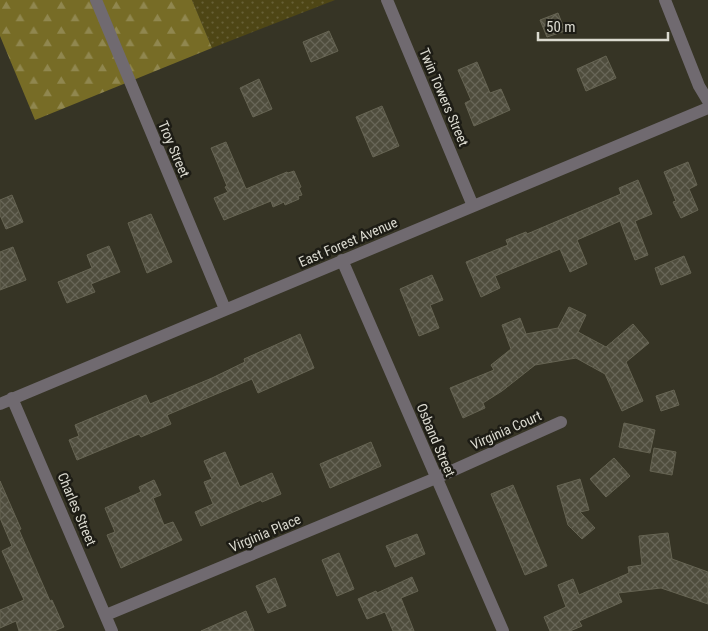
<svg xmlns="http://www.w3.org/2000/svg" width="708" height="631" font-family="'Roboto Condensed',sans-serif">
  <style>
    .grass { fill: url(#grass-dots) }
    .forest { fill: url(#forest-firs) }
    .building { fill: url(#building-cross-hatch); stroke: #666453 }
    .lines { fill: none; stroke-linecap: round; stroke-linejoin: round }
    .minor { stroke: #706a70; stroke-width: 12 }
    .labels { text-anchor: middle; stroke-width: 5; stroke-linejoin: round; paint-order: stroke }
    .street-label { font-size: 14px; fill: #dbdad0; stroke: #1d1c15 }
  </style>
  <defs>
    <pattern id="grass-dots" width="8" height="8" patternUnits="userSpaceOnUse" patternTransform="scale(1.25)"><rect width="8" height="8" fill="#4e4615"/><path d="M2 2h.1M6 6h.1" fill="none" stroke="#676036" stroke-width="1.8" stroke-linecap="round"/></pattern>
    <pattern id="forest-firs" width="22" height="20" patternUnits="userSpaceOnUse" patternTransform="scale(1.25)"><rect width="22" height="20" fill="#776c26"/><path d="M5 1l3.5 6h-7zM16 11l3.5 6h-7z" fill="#90874f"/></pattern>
    <pattern id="building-cross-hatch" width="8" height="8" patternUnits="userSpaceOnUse" patternTransform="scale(1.25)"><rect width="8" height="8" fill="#4f4d3d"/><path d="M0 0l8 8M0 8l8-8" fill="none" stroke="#686658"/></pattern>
  </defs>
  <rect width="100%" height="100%" fill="#363425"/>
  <path class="grass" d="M192 0H335L212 48Z"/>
  <path class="forest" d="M0 0H192L212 48 35 120 0 36Z"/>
  <path class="building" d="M558 13 565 31 547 37 540 20Z
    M329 31 338 51 311 62 303 42Z
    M606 56 616 78 586 91 577 69Z
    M477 62 490 93 501 89 510 110 474 126 465 103 471 100 458 70Z
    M259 79 272 109 253 117 240 88Z
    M382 106 399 146 373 157 356 117Z
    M226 142 246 189 287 172 288 173 294 171 301 187 299 188 302 195 298 196 299 199 285 205 284 202 273 207 271 201 224 220 214 198 228 192 225 187 227 186 211 148Z
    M688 162 697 185 689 189 698 210 681 218 673 202 676 201 664 172Z
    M638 180 652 214 635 221 648 255 635 260 620 221 577 240 587 264 570 272 560 249 495 276 500 288 481 297 466 262 508 245 506 240 526 232 527 234 621 194 619 188Z
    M12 195 23 222 6 229 0 215V200Z
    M151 214 172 262 147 273 128 223Z
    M109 246 120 272 91 284 95 292 67 303 58 282 92 268 87 255Z
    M13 247 26 280 0 290V252Z
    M684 256 691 273 661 285 655 268Z
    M432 275 443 300 430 305 439 328 419 336 400 289Z
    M569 307 586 315 578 332 606 347 633 324 649 343 626 362 643 401 622 411 605 374 576 358 535 365 502 391 483 403 485 408 463 418 450 388 494 370 491 365 511 349 502 325 520 318 526 334 558 328Z
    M300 334 314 368 258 393 252 379 167 415 171 424 141 437 139 434 77 460 69 440 79 436 75 425 146 395 150 404 212 378 245 362 244 359Z
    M674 390 679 405 661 411 656 396Z
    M624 423 655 430 650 453 619 447Z
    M371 442 381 466 330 488 320 464Z
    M654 448 676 452 672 475 650 471Z
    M225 452 240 487 272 473 281 494 262 502 261 500 201 526 195 512 213 504 204 482 212 479 204 461Z
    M614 458 630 476 606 497 590 479Z
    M580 479 589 510 580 512 595 528 582 539 568 525 557 486Z
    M154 480 161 495 153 498 164 525 173 522 182 540 121 568 107 535 115 532 105 508 141 492 139 487Z
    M0 481 21 529 19 530 50 601 52 600 64 627 54 631H19L16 621 0 628V610L24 600 2 551 12 546 0 518Z
    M513 485 547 566 525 575 491 494Z
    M668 533 672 559 708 572V604L661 588 618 593 622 602 579 621 582 626 570 631H550L544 617 566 607 558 585 573 579 579 595 629 573 628 567 642 565 639 536Z
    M417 534 425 554 395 567 386 546Z
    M339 553 354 589 337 596 322 560Z
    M412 577 418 591 401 598 414 631H393L385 612 367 619 358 599 376 591 377 593Z
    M275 578 286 606 268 613 256 586Z
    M246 611 254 631H201Z"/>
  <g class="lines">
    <path class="minor" d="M96 0 225 309
      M387 0 473 206
      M665 0 699 86 708 101
      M342 260 503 631
      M12 398 112 631
      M0 404 708 108
      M106 615 436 478 561 422"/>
  </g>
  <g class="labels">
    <g class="street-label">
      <text transform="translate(444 97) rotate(67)" y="5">Twin Towers Street</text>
      <text transform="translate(174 149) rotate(67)" y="5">Troy Street</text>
      <text transform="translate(348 242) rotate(-23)" y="5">East Forest Avenue</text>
      <text transform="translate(506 430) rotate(-24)" y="5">Virginia Court</text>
      <text transform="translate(436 440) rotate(67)" y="5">Osband Street</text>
      <text transform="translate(77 509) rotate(67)" y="5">Charles Street</text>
      <text transform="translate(265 533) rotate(-23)" y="5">Virginia Place</text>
    </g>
  </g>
  <path d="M538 32v8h130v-8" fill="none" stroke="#dbdad0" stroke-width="2.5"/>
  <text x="546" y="32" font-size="15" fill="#dbdad0" stroke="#1d1c15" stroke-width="4" paint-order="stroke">50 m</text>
</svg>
